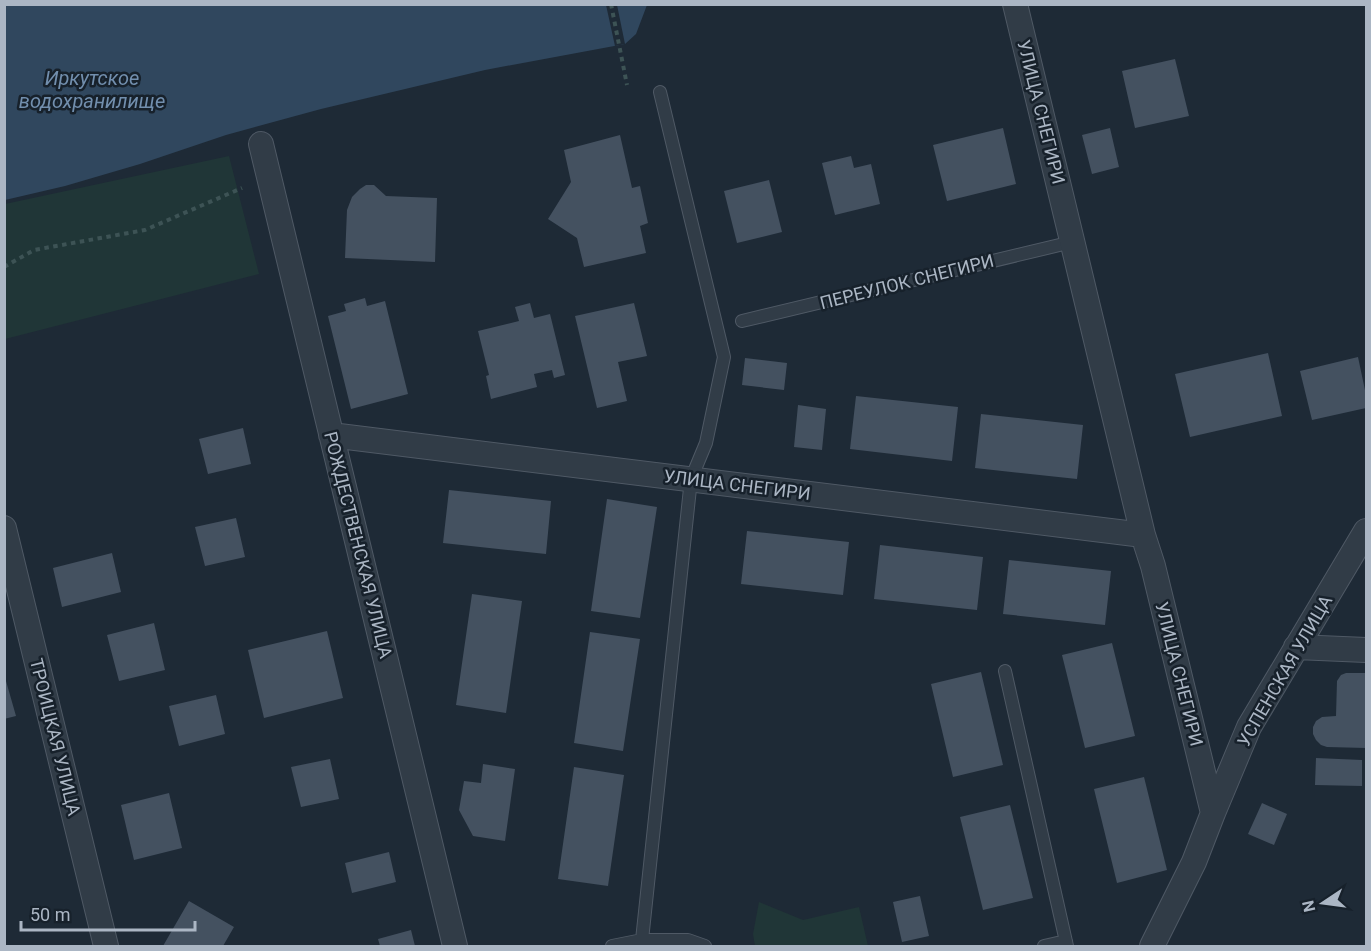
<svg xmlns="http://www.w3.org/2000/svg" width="1371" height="951" font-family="Roboto,sans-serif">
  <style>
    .green { fill: #203637 }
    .water { fill: #30475e }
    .pier { fill: #1e2a36 }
    .building { fill: #445160 }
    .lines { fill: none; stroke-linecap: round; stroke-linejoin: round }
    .service-casing { stroke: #4f5965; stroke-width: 14 }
    .minor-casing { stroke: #4f5965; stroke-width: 26 }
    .path { stroke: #3d5355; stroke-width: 4; stroke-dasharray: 4.5 4.5; stroke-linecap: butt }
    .service { stroke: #313c47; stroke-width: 12 }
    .minor { stroke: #313c47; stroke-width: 24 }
    .labels { text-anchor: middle; stroke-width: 5; stroke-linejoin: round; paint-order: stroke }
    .street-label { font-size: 18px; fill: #abb6c4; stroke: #17212b }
    .water-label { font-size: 20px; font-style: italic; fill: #728fae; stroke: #17212b }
  </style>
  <rect width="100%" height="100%" fill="#1e2a36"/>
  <path class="green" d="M229 156 259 274 5 339V204Z
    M759 902 803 920 859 907 868 946H755L753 934Z"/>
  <path class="water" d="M4 5H647L636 34 625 44 485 70 321 109 226 135 140 164 65 186 5 200Z"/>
  <path class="pier" d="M606 5H617L625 44 615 46Z"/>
  <path class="building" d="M1175 59 1189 116 1135 128 1122 71Z
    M1003 128 1016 184 947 201 933 145Z
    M1110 128 1119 167 1092 174 1082 135Z
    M620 135 632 188 640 186 648 223 640 226 646 253 584 267 577 238 548 219 571 182 564 150Z
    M851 156 854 168 871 164 880 204 835 215 822 163Z
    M769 180 782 232 737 243 724 191Z
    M366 185H374L386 196 437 198 435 262 345 258 347 210 352 197 360 189Z
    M365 298 367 306 385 301 408 394 351 409 328 316 346 311 344 304Z
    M530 303 534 318 550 314 565 375 554 378 552 370 534 374 537 387 491 399 486 376 489 375 478 331 519 321 515 307Z
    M634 303 647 356 618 362 627 401 597 408 575 316Z
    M1268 353 1282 416 1190 437 1175 374Z
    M1358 357 1366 395V408L1312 420 1300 371Z
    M745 358 787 363 784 390 742 385Z
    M856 396 958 407 952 461 850 449Z
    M798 405 826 409 822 450 794 447Z
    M981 414 1083 425 1077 479 975 468Z
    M243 428 251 464 208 474 199 439Z
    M449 490 551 501 546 554 443 543Z
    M607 499 657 507 640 618 591 611Z
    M236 518 245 557 205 566 195 527Z
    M747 531 849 542 843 595 741 584Z
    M880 545 983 557 977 610 874 599Z
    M112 553 121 592 62 607 53 568Z
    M1009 560 1111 571 1105 625 1003 614Z
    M472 594 522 601 506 713 456 705Z
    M154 623 165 670 119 681 107 635Z
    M327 631 343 698 264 718 248 650Z
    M590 632 640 639 623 751 574 743Z
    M1112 643 1135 736 1085 748 1062 655Z
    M981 672 1003 765 953 777 931 684Z
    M1346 673H1366V748L1327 747 1321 745 1316 740 1313 734V727L1316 721 1322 717 1336 716 1337 681 1341 675Z
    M4 674 16 716 4 719Z
    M216 695 225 734 179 746 169 706Z
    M1316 758 1362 760V786L1315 785Z
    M330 759 339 799 301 807 291 767Z
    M483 764 515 769 505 841 473 836 459 810 464 781 481 783Z
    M574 767 624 775 608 886 558 879Z
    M1144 777 1167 870 1117 883 1094 789Z
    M169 793 182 848 134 860 121 805Z
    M1262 803 1287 814 1274 845 1248 834Z
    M1010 805 1033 898 983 910 960 817Z
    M389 852 396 882 352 893 345 863Z
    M920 896 929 936 902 942 893 902Z
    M189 901 234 927 223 946H163Z
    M411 930 415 946H380L378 939Z"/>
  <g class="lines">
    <g class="service-casing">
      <path id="service" d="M742 321 1072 242
        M1005 671 1067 946
        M642 940 691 479 706 443 724 357 660 92
        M612 946 642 940H688L705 946
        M1044 946 1066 941"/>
    </g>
    <g class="minor-casing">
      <path id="minor" d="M1015 4 1143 535
        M261 144 455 946
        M331 435 1143 535 1153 566 1213 813
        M4 528 106 946
        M1296 647 1366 650
        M1152 946 1194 862 1213 813 1249 727 1366 531"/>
    </g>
    <path class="path" d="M611 4 627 85
      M4 267 34 250 145 230 242 188"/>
    <use href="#service" class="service"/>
    <use href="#minor" class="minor"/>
  </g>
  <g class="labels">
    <g class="street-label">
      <text transform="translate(1041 112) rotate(76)" y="6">УЛИЦА СНЕГИРИ</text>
      <text transform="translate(907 282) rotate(-14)" y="6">ПЕРЕУЛОК СНЕГИРИ</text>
      <text transform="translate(737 485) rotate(7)" y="6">УЛИЦА СНЕГИРИ</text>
      <text transform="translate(358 545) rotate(76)" y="6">РОЖДЕСТВЕНСКАЯ УЛИЦА</text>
      <text transform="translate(1285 671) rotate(-60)" y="6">УСПЕНСКАЯ УЛИЦА</text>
      <text transform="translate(1179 674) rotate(76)" y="6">УЛИЦА СНЕГИРИ</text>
      <text transform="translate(55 737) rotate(76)" y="6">ТРОИЦКАЯ УЛИЦА</text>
    </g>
    <g class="water-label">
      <text x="92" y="85">Иркутское<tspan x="92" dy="23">водохранилище</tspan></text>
    </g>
  </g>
  <rect width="1371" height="951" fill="none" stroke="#abb6c4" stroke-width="12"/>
  <g transform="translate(1323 903) rotate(257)" stroke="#17212b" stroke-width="4.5" paint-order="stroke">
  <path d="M0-4.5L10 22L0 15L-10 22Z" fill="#abb6c4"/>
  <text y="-9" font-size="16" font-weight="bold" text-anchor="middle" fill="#abb6c4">N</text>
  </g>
  <path d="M21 921v9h174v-9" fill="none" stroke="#abb6c4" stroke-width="3"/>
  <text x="30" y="921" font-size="18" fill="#abb6c4" stroke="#17212b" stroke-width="4.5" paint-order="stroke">50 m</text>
</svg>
